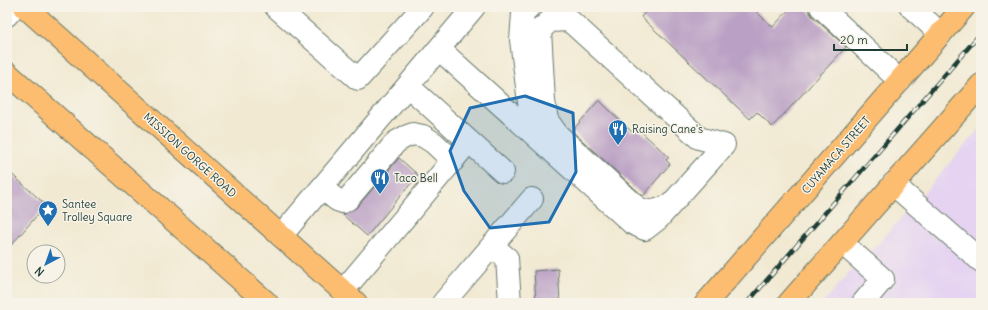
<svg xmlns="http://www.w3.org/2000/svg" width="988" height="310" font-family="Delius,sans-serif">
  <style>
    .built { fill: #e5d3f1 }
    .building { fill: #baa0c4 }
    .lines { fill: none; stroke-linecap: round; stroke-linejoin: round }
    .minor-casing { stroke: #68796b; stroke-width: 24 }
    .major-casing { stroke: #68796b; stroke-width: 24 }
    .minor { stroke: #fff; stroke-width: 22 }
    .major { stroke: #fcbd6f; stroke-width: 22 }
    .rail-casing { stroke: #1f3d34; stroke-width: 4.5 }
    .rail { stroke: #f7f3e8; stroke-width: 3; stroke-dasharray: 9; stroke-linecap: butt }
    .marked { fill: #1f6fb2; fill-opacity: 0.2; stroke: #1f6fb2; stroke-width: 3; stroke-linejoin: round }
    .labels { text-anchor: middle; stroke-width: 3; stroke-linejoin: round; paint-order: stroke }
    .poi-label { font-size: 11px; fill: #1f3d34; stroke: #f7f3e8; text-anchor: start }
    .street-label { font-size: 11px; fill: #1f3d34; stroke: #f7f3e8 }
  </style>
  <rect width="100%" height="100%" fill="#f7f3e8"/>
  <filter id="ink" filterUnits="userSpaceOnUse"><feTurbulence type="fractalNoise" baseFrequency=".025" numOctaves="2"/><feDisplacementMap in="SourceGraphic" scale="8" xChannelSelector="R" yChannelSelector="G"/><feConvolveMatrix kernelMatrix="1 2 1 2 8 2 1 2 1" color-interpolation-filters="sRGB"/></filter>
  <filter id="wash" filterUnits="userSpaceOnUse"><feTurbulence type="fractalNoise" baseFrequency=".012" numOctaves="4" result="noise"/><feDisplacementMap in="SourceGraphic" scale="16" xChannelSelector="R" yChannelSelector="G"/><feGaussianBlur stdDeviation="0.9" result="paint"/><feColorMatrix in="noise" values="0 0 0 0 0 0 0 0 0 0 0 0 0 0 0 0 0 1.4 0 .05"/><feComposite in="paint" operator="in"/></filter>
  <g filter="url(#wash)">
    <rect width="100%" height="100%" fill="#f1e9d2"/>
    <path class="built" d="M981 127V303H823L851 270 877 245 928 188Z"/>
    <g id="blocks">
      <path class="building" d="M650 7H751L773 27 791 7H806L812 16 846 47 772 127 757 112 750 119 641 17Z
        M599 100 632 132 636 127 669 157 666 160 670 164 643 196 572 131Z
        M399 158 418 175 367 236 343 215 357 207Z
        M7 170 46 205 7 250Z
        M558 269 560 303H536L534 271Z"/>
    </g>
  </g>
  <g filter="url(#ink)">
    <use href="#blocks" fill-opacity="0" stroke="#68796b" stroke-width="1"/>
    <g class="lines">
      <g class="minor-casing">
        <path id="minor" d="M276 7 358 79 423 7
          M529 7 523 13 521 40 530 110 541 120
          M821 7 900 81
          M911 7 941 34
          M7 15 14 7
          M439 49 632 223 645 229 658 219 724 145 699 138 569 20 550 21 540 30 544 101 547 120 557 134 638 208C650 214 658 210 670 205
          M408 86 503 172
          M893 184 981 261
          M322 188 337 200 343 202 348 199 396 142 405 137 413 134 423 136 434 143 453 161
          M281 236 474 7
          M842 243 883 279 863 303
          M492 246 507 258 510 303
          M343 291 469 141
          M443 303 532 199"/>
      </g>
      <g class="major-casing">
        <path id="major" d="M25 7 356 303
          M7 73 267 303
          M706 303 964 7
          M789 303 981 85"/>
      </g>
      <use href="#minor" class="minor"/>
      <use href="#major" class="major"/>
      <g class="rail-casing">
        <path id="rail" d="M747 303 981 33"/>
      </g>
      <use href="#rail" class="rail"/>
    </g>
  </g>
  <path class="marked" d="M525 96 573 113 576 172 549 222 490 228 464 191 450 151 470 108Z"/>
  <defs>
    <g id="restaurant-pin" transform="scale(1)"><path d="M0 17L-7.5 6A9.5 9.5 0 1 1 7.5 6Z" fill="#1f6fb2" stroke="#f7f3e8"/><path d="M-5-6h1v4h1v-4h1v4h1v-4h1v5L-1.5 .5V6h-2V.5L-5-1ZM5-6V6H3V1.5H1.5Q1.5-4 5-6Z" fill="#fff"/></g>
    <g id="sight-pin" transform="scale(1)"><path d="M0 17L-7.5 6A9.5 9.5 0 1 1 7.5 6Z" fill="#1f6fb2" stroke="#f7f3e8"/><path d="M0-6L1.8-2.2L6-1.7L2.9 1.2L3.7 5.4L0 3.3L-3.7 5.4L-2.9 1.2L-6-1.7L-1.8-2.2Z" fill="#fff"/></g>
  </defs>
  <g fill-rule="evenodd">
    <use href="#restaurant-pin" x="618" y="129"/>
    <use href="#restaurant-pin" x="380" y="178"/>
    <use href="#sight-pin" x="48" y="210"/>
  </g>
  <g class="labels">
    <g class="poi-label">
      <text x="632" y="133">Raising Cane's</text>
      <text x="394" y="182">Taco Bell</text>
      <text x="62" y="208">Santee<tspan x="62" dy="13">Trolley Square</tspan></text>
    </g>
    <g class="street-label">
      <text transform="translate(190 155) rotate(42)" y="4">MISSION GORGE ROAD</text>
      <text transform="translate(836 155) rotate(-49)" y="4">CUYAMACA STREET</text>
    </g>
  </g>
  <rect width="988" height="310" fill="none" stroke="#f7f3e8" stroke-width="24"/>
  <g transform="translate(46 264) rotate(221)"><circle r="19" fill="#f7f3e8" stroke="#a1aaa0"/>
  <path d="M0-3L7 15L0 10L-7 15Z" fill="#1f6fb2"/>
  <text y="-6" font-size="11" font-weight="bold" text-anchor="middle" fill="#1f3d34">N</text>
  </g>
  <path d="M834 44v6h73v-6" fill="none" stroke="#1f3d34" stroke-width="2"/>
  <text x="840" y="44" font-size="12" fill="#1f3d34" stroke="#f7f3e8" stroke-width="3" paint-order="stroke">20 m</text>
</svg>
